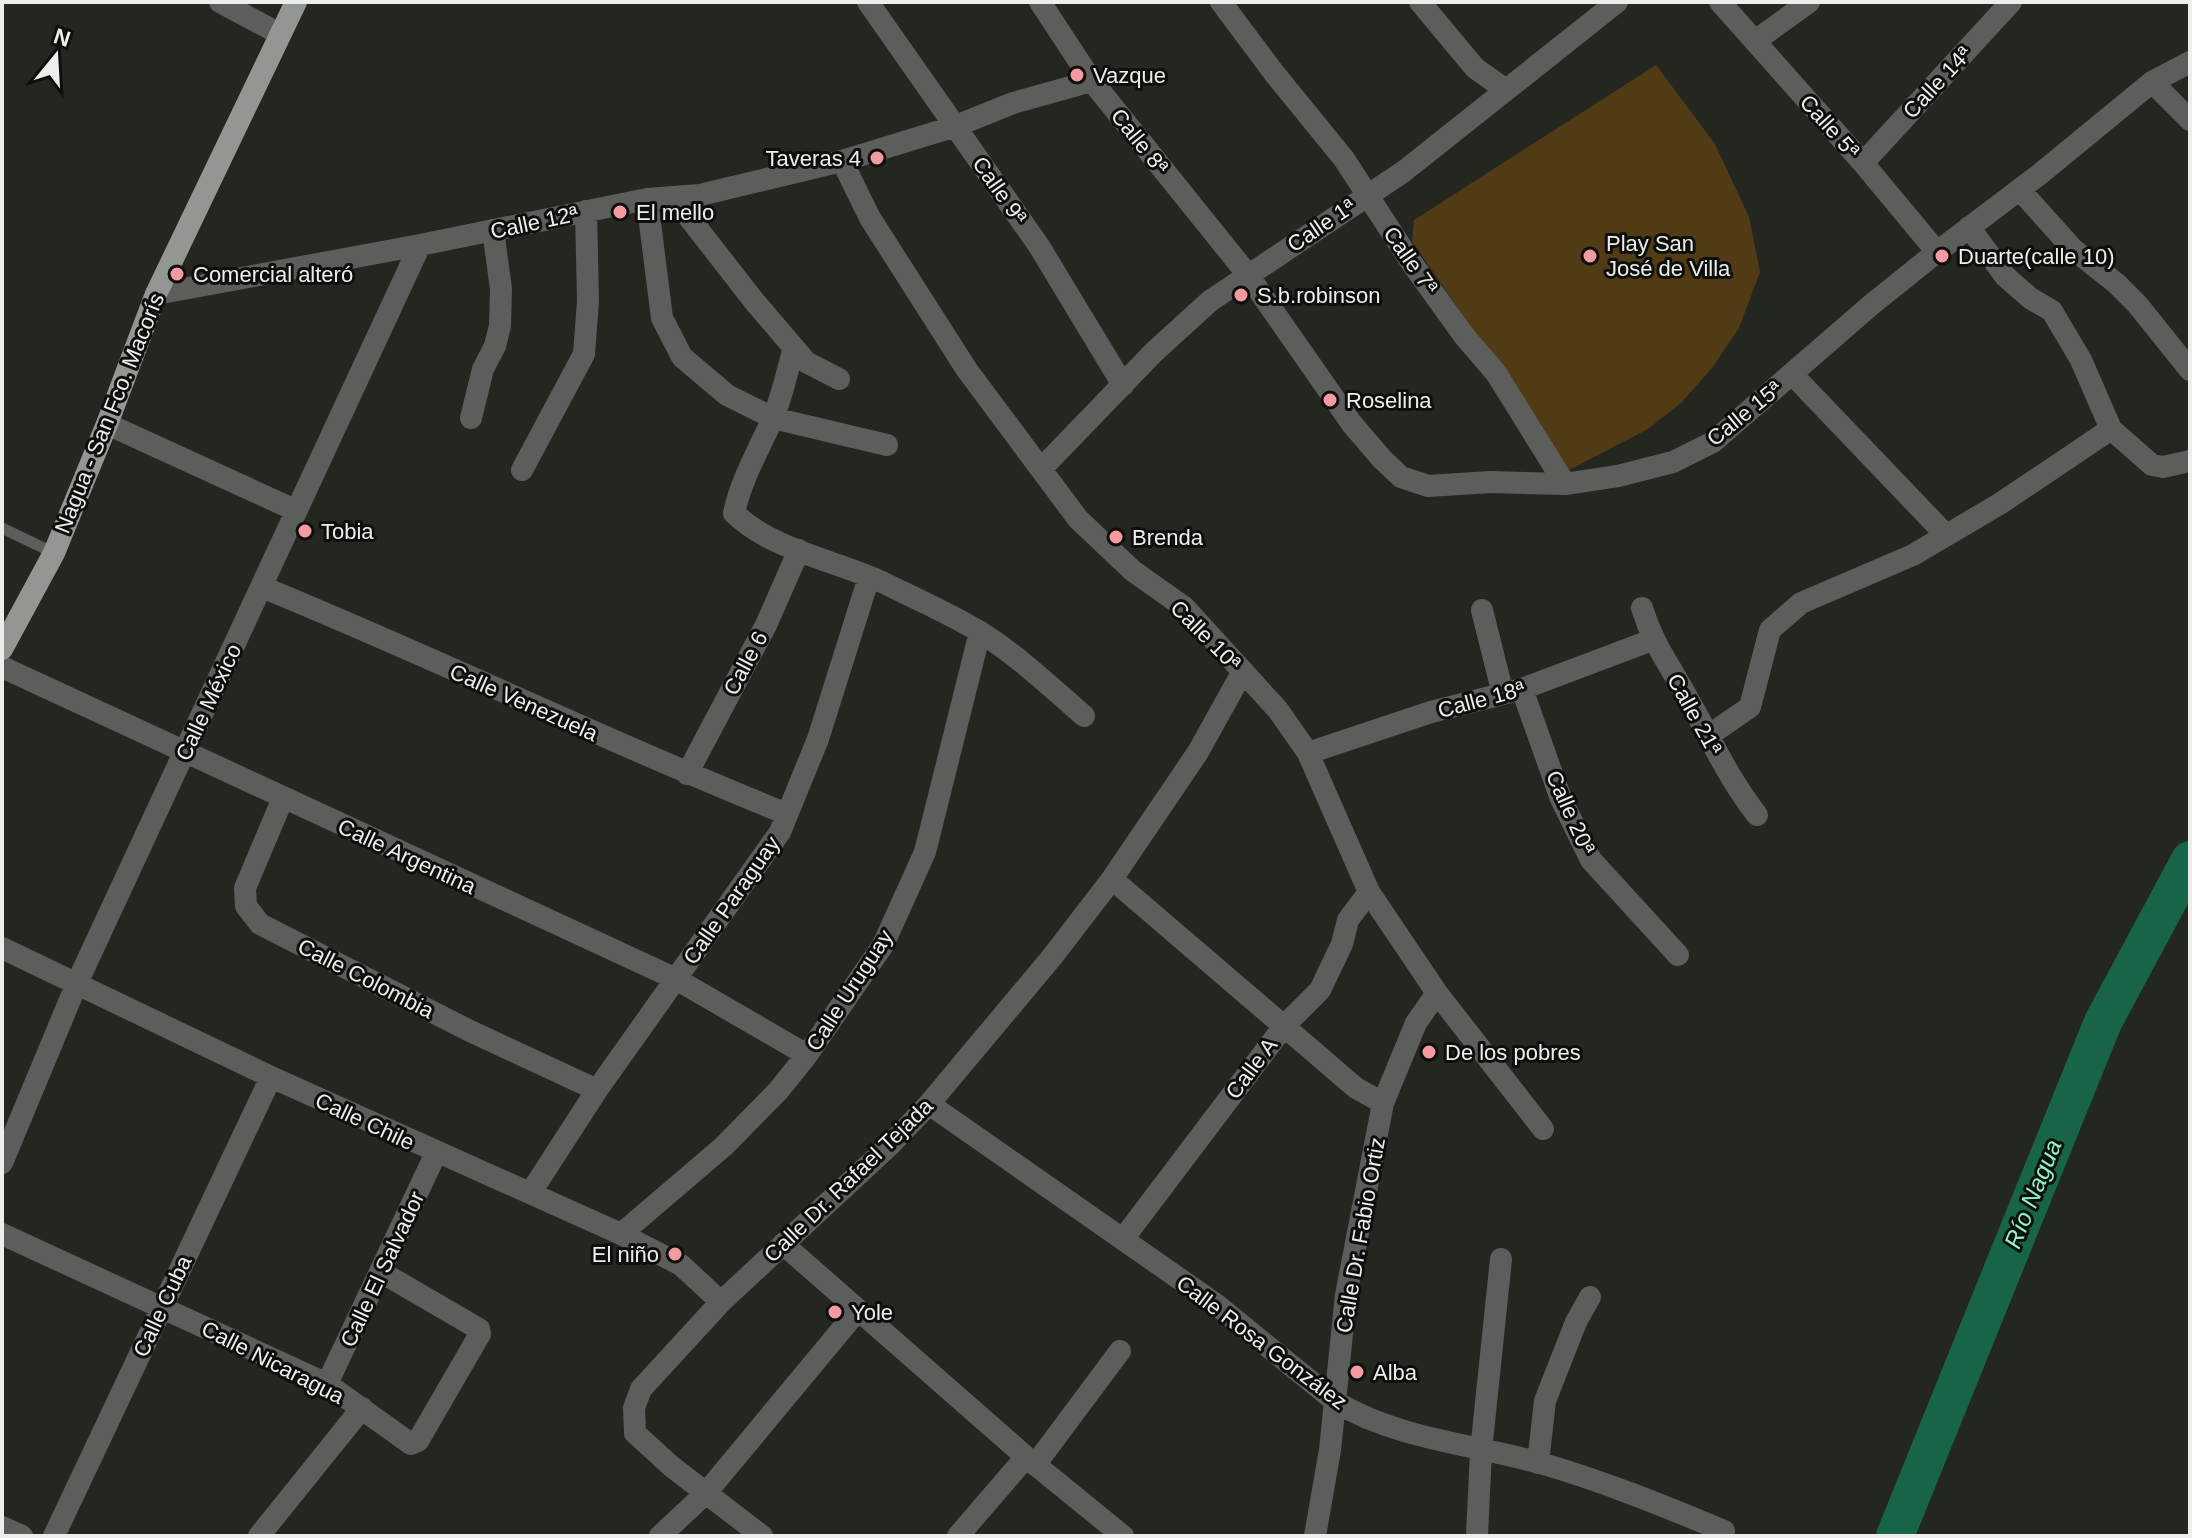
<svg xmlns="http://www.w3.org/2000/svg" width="2192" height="1538" font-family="Helvetica,sans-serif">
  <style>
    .green { fill: #513b15 }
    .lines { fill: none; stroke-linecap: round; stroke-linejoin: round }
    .river { stroke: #176546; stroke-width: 38 }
    .service { stroke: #5c5e5c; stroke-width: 11 }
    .minor { stroke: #5c5e5c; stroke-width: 22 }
    .primary { stroke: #929791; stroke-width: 22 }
    .poi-dot { fill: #f49aa0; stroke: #0e0f0c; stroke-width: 3 }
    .labels { text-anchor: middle; stroke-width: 6; stroke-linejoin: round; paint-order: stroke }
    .poi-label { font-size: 22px; fill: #edeeea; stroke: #0e0f0c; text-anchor: start }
    .street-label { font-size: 22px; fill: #edeeea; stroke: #0e0f0c }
    .water-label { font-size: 24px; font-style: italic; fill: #8ff6c4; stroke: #0e0f0c }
  </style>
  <rect width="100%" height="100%" fill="#242620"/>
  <path class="green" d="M1656 65 1715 144 1749 217 1760 272 1739 328 1712 368 1681 403 1648 429 1569 470 1412 241 1414 220Z"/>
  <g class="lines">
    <path class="river" d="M1895 1536 2103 1022 2190 860"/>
    <path class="service" d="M2 528 54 553"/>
    <path class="minor" d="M220 2 280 34
      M868 2 1039 246 1123 385
      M1040 2 1092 81 1248 275 1352 424 1382 459 1401 477 1428 486 1491 482 1565 484 1618 476 1673 462 1713 442 1871 305 1937 252 2040 174 2152 82 2190 62
      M1221 2 1274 73 1344 159 1411 262 1465 337 1496 373 1565 484
      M1420 2 1475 68 1506 90
      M1720 2 1863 163 1937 252
      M1755 41 1809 2
      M2152 82 2190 120
      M842 161 870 218 967 370 1078 519 1133 571 1184 607 1278 710 1308 753 1369 892 1437 993 1543 1129
      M1863 163 2011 2
      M2020 190 2073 249 2117 284 2137 304 2190 370
      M673 197 754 301 806 362 839 379
      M647 199 662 318 682 357 727 395 773 418 887 445
      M1969 227 2005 276 2030 298 2052 311 2081 360 2111 429 2152 465 2163 467 2190 461
      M156 294 420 245 647 199 700 195 842 161 956 126 1013 103 1092 81
      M794 348C787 371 782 398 772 420 758 451 741 480 734 513 772 550 834 560 882 582 914 598 949 613 980 632 1017 655 1051 687 1084 716
      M1792 374 1945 534
      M471 418 483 369 495 346 500 326 501 289 493 230
      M107 424 295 510
      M1042 468 1154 352 1210 301 1403 172 1617 2
      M522 470 584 354 588 301 586 211
      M262 587C438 659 610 743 787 814
      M1642 608C1653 644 1669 664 1687 697 1710 737 1728 778 1757 815
      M1482 610 1503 694
      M2 667 676 979 807 1055
      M1522 689 1561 799 1591 860 1678 955
      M1708 736 1750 707 1770 630 1801 603 1913 555 2001 503 2111 429
      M1308 753 1431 712 1522 689 1652 640
      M687 774 766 625 799 550
      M283 798 245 888 246 906 260 924 468 1030 597 1090
      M1112 879 1356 1088 1383 1103
      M2 948 271 1077 621 1234 681 1265 721 1302
      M929 1104 1217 1305 1336 1402C1397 1439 1473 1444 1540 1463 1603 1481 1664 1506 1724 1531
      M2 1163 77 983 420 245
      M531 1192 597 1090 780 832 818 739 869 577
      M2 1234 327 1384 411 1444 418 1441 480 1334 479 1329 381 1272
      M621 1234 724 1146 778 1091 807 1055 883 945 925 852 980 632
      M1123 1239 1284 1026 1320 990 1342 944 1348 920 1369 892
      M783 1244 1026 1457 1123 1536
      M327 1384 436 1153
      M1538 1463 1545 1401 1576 1322 1590 1297
      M1035 1465 1120 1351
      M2 1527 22 1536
      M54 1536 271 1077
      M259 1536 362 1408
      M660 1536 706 1493 858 1310
      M762 1536 671 1466 635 1433 634 1408 641 1389 721 1302 891 1144 929 1104 1052 957 1112 879 1198 752 1243 671
      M958 1536 1026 1457
      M1315 1536 1330 1450 1346 1295 1383 1103 1416 1023 1437 993
      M1477 1536 1481 1451 1501 1259"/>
    <path class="primary" d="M2 649 54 553 107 424 156 294 296 2"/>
  </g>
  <g class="poi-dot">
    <circle cx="1077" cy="75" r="8"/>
    <circle cx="877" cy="158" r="8"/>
    <circle cx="620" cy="212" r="8"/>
    <circle cx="1590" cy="256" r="8"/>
    <circle cx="1942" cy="256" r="8"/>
    <circle cx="177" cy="274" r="8"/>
    <circle cx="1241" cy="295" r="8"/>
    <circle cx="1330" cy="400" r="8"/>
    <circle cx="305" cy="531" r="8"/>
    <circle cx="1116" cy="537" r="8"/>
    <circle cx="1429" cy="1052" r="8"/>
    <circle cx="675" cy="1254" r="8"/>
    <circle cx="835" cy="1312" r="8"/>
    <circle cx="1357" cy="1372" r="8"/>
  </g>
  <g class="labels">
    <g class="poi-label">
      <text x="1093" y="83">Vazque</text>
      <text x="861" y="166" text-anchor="end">Taveras 4</text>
      <text x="636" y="220">El mello</text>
      <text x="1606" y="251">Play San<tspan x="1606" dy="25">José de Villa</tspan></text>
      <text x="1958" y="264">Duarte(calle 10)</text>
      <text x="193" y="282">Comercial alteró</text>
      <text x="1257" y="303">S.b.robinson</text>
      <text x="1346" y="408">Roselina</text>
      <text x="321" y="539">Tobia</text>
      <text x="1132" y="545">Brenda</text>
      <text x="1445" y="1060">De los pobres</text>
      <text x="659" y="1262" text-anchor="end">El niño</text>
      <text x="851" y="1320">Yole</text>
      <text x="1373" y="1380">Alba</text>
    </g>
    <g class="street-label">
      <text transform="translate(1937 82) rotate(-47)" y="8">Calle 14ª</text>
      <text transform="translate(1830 126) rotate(48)" y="8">Calle 5ª</text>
      <text transform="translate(1140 141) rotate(51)" y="8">Calle 8ª</text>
      <text transform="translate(1000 190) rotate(55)" y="8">Calle 9ª</text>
      <text transform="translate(534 222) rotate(-12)" y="8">Calle 12ª</text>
      <text transform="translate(1321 225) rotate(-34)" y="8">Calle 1ª</text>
      <text transform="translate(1411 260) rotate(55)" y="8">Calle 7ª</text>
      <text transform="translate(109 413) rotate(-68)" y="8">Nagua - San Fco. Macorís</text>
      <text transform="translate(1744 413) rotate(-39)" y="8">Calle 15ª</text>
      <text transform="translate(1206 635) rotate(45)" y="8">Calle 10ª</text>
      <text transform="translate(745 663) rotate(-62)" y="8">Calle 6</text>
      <text transform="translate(1481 699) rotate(-15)" y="8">Calle 18ª</text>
      <text transform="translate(208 702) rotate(-65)" y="8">Calle México</text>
      <text transform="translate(524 702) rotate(24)" y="8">Calle Venezuela</text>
      <text transform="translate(1695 714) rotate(61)" y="8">Calle 21ª</text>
      <text transform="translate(1571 812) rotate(66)" y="8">Calle 20ª</text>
      <text transform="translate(407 856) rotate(25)" y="8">Calle Argentina</text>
      <text transform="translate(731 900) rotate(-55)" y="8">Calle Paraguay</text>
      <text transform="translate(366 978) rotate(27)" y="8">Calle Colombia</text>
      <text transform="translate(849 990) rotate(-57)" y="8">Calle Uruguay</text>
      <text transform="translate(1251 1068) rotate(-53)" y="8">Calle A</text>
      <text transform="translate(365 1121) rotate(25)" y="8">Calle Chile</text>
      <text transform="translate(848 1180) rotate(-44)" y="8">Calle Dr. Rafael Tejada</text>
      <text transform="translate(1360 1235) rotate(-80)" y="8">Calle Dr. Fabio Ortiz</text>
      <text transform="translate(382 1269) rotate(-65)" y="8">Calle El Salvador</text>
      <text transform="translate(162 1306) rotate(-65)" y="8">Calle Cuba</text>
      <text transform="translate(1262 1342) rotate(37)" y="8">Calle Rosa González</text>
      <text transform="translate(273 1362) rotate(27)" y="8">Calle Nicaragua</text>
    </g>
    <g class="water-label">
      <text transform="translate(2033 1194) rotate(-68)" y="8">Río Nagua</text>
    </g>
  </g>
  <rect width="2192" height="1538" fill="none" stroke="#edeeea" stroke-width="8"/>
  <g transform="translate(56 56) rotate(18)" stroke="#0e0f0c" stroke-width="6" paint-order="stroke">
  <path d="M0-6L14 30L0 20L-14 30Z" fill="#edeeea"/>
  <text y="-12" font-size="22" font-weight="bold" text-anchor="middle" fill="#edeeea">N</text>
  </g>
</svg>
